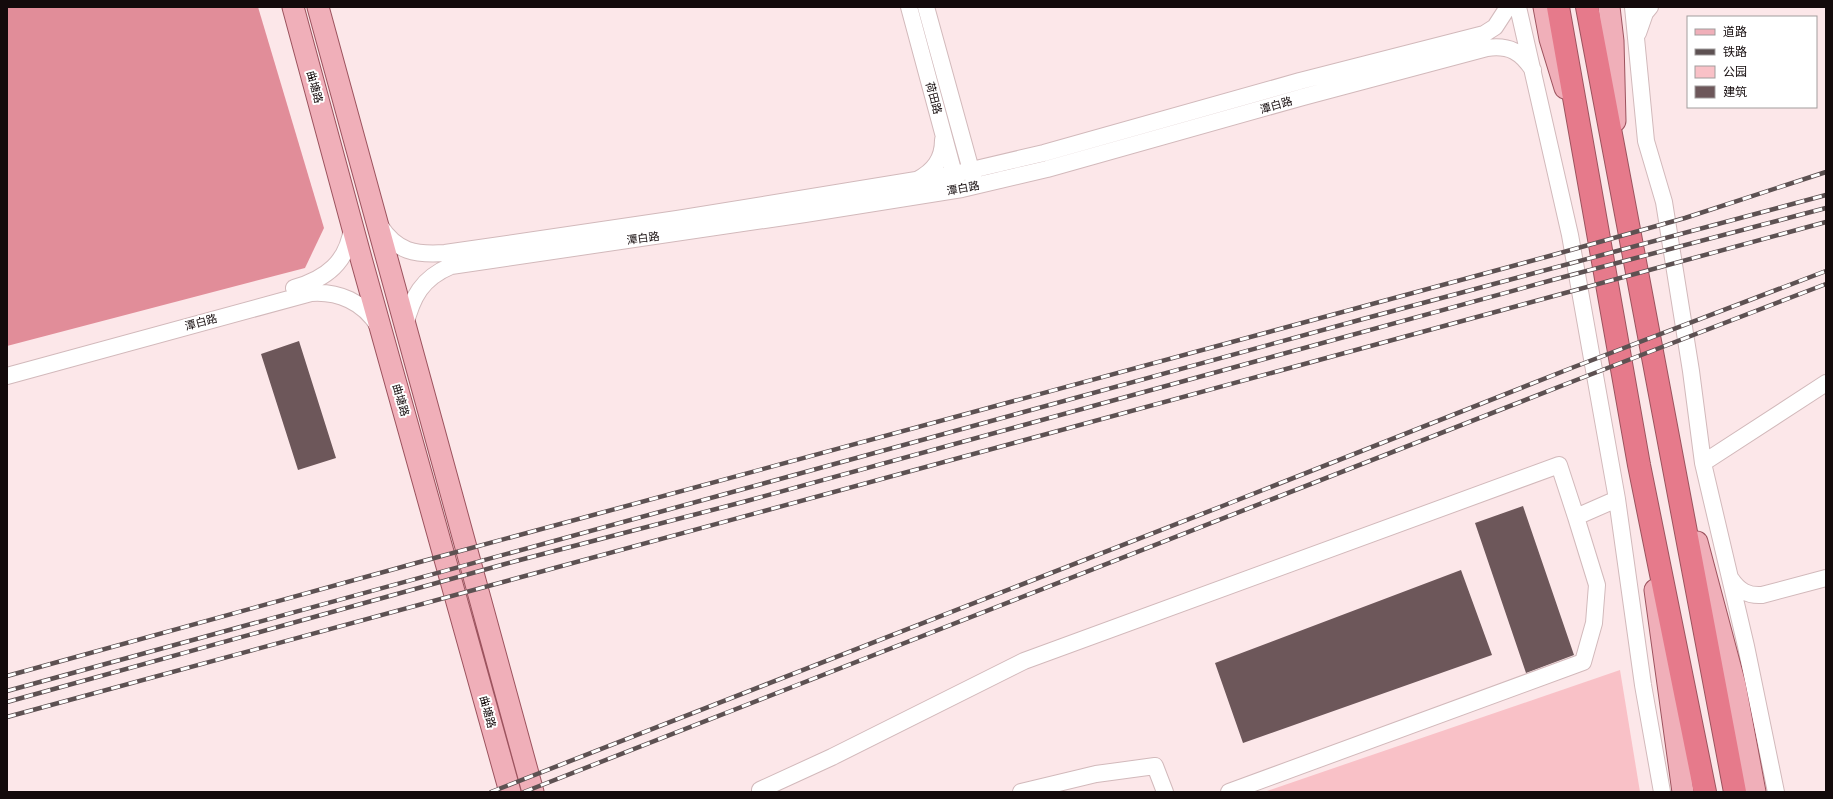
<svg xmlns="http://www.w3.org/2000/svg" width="1833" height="799" font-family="Helvetica,'Noto Sans SC',sans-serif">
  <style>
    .green { fill: #f9c1c7 }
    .forest { fill: #e18d99 }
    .building { fill: #6d575a }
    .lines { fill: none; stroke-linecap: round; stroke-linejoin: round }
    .minor-casing { stroke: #d2b9bb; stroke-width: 18 }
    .major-casing { stroke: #9c535e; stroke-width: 23 }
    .highway-casing { stroke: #9c535e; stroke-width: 24 }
    .minor { stroke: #fff; stroke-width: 16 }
    .major { stroke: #f0afb9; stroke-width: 21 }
    .highway { stroke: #e67a8b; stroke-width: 22 }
    .rail-casing { stroke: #5d5152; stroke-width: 4.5 }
    .rail { stroke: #fff; stroke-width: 3; stroke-dasharray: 9; stroke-linecap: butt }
    .labels { text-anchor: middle; stroke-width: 4; stroke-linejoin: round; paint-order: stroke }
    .street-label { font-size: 11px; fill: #130a0b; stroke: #fff }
  </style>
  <rect width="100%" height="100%" fill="#fce7e9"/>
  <path class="green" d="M1620 670 1640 792H1264Z"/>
  <path class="forest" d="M7 7H258L324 228 305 268 7 346Z"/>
  <path class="building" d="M299 341 336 458 298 470 261 354Z
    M1523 506 1574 655 1526 673 1475 523Z
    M1461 570 1492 655 1243 743 1215 663Z"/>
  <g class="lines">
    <g class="minor-casing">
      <path id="minor" d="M909 7 957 185
        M926 7 974 181
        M1518 7 1570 235 1617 499 1643 685 1662 792
        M1633 7 1646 141 1664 202 1691 371 1703 463 1746 646 1776 792
        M1638 33 1645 13 1650 7
        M917 180C934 171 943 159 943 140
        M380 226C397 252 415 255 445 253L677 219 959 173 1044 153 1300 81 1484 34 1495 27 1508 7
        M294 288C326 279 348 262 352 227
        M405 326C412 297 422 278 451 266L805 214 962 189 1047 169 1303 97 1487 48C1510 45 1521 52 1533 70
        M7 376 311 293C338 291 364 302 378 326
        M1703 463 1826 383
        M1731 579C1739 591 1748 596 1762 595L1826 578
        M760 790 832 757 1024 661 1559 465 1576 517
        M1021 792 1096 774 1155 766 1165 792
        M1229 792 1583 662 1594 623 1597 585 1576 517 1617 499"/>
    </g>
    <g class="major-casing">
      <path id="major" d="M293 7 362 262 510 792
        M318 7 533 792
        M1544 7 1550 39 1565 88
        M1609 7 1613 41 1615 121
        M1697 542 1735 685 1755 792
        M1655 590 1683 792"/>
    </g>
    <g class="highway-casing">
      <path id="highway" d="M1558 7 1639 465 1705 792
        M1587 7 1735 792"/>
    </g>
    <use href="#minor" class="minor"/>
    <use href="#major" class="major"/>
    <use href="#highway" class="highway"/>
    <g class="rail-casing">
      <path id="rail" d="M7 676 427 560 1553 255 1685 218 1826 172
        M7 691 1363 319 1826 195
        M7 702 516 561 743 502 1556 279 1826 208
        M7 717 1826 222
        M491 792 1225 505 1574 367 1826 271
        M524 792 1579 379 1826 284"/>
    </g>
    <use href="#rail" class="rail"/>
  </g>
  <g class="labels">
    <g class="street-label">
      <text transform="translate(315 87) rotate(75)" y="4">曲塘路</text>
      <text transform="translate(934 98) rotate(75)" y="4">荷田路</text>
      <text transform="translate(1276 105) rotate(-16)" y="4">潭白路</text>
      <text transform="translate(963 188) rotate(-11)" y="4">潭白路</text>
      <text transform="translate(643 238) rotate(-8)" y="4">潭白路</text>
      <text transform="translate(201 322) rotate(-15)" y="4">潭白路</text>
      <text transform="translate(401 400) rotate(74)" y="4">曲塘路</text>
      <text transform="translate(488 712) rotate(75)" y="4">曲塘路</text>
    </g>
  </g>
  <rect width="1833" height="799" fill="none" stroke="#130a0b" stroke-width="16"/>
  <rect x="1687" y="16" width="130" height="92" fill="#ffffff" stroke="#a19d9d"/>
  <rect x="1695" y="29" width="20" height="6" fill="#f0afb9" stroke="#a19d9d"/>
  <text x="1723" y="36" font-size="12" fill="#130a0b">道路</text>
  <rect x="1695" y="49" width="20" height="6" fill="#5d5152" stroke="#a19d9d"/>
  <text x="1723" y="56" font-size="12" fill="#130a0b">铁路</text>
  <rect x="1695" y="66" width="20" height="12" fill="#f9c1c7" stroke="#a19d9d"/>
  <text x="1723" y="76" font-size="12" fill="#130a0b">公园</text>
  <rect x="1695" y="86" width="20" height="12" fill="#6d575a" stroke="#a19d9d"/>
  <text x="1723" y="96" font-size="12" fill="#130a0b">建筑</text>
</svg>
